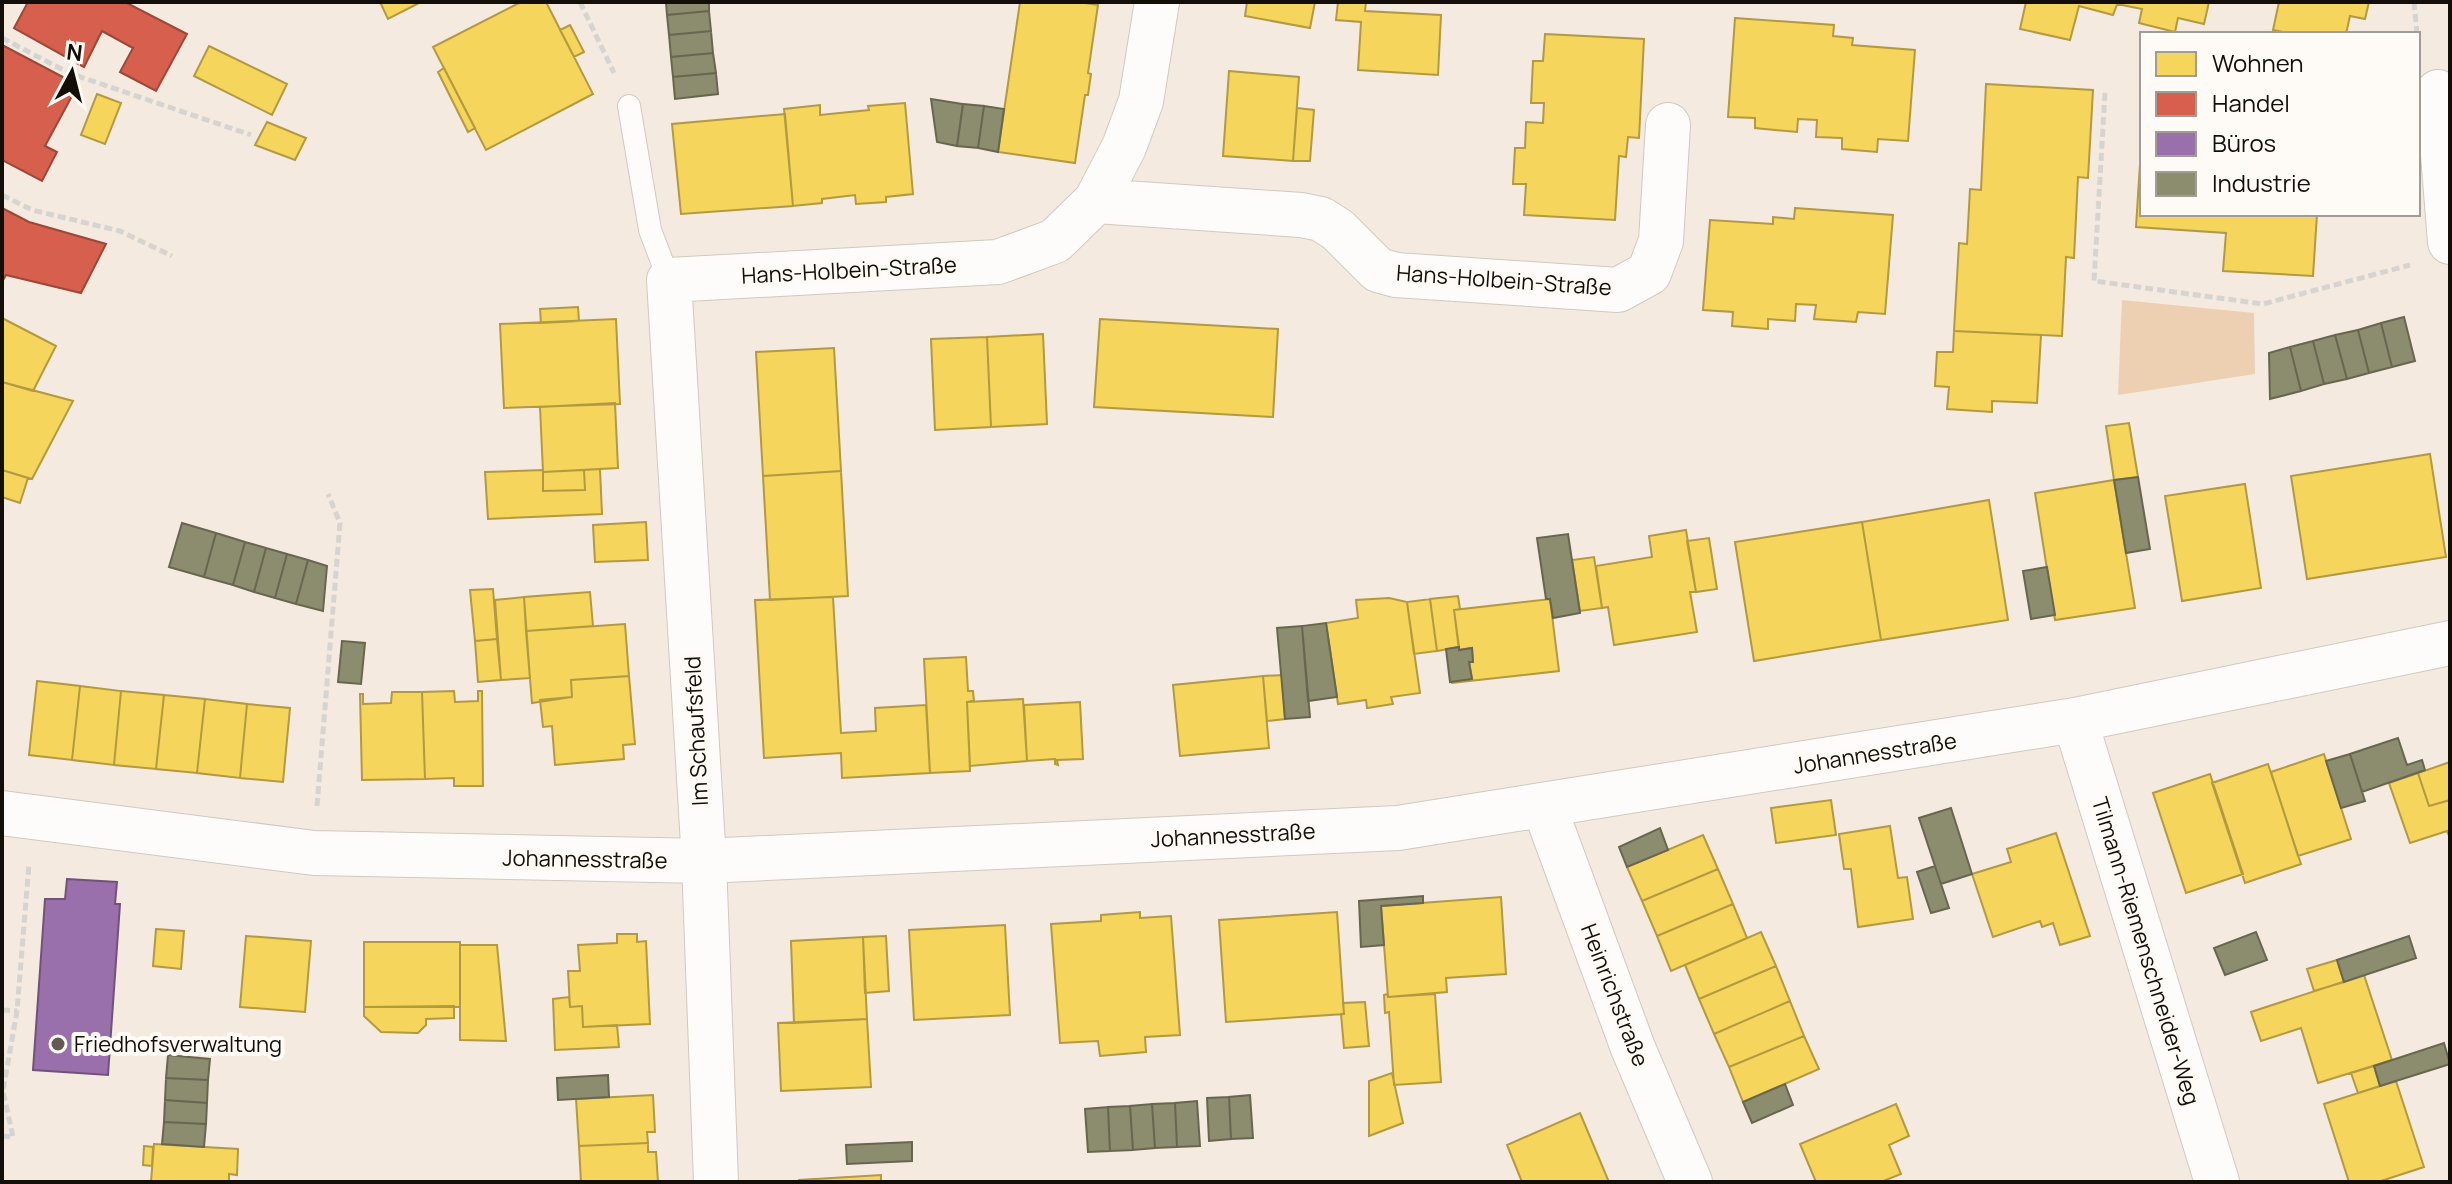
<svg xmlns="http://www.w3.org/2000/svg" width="2452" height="1184" font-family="Manrope,sans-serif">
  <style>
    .green { fill: #ecd0b1 }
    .homes { fill: #f6d55c; stroke: #b29942; stroke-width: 2 }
    .shops { fill: #d6604d; stroke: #9c4738; stroke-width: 2 }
    .offices { fill: #9970ab; stroke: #71537a; stroke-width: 2 }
    .industry { fill: #8c8c6e; stroke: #68664f; stroke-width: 2 }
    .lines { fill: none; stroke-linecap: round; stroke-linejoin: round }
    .service-casing { stroke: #d1c8c0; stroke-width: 24 }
    .minor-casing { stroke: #d1c8c0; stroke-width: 46 }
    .path { stroke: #d6d4d1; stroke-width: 5; stroke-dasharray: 8 4; stroke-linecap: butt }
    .service { stroke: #fefcfa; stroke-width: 22 }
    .minor { stroke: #fefcfa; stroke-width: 44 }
    .poi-dot { fill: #625b53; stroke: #fefaf6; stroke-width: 3 }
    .labels { text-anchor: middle; stroke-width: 8; stroke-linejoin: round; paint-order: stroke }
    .street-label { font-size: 22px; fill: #130e07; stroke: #fefaf6 }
    .poi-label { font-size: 22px; fill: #130e07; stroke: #fefaf6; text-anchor: start }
  </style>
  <rect width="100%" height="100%" fill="#f5eadf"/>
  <path class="green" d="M2122 300 2254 313 2255 374 2118 395Z"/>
  <path class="homes" d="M380 2H421L388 19Z
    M521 2H546L593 94 486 150 433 47Z
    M1020 2H1078L1098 5 1088 73 1091 74 1088 95H1085L1075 163 998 152Z
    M1247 2H1315L1310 28 1245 16Z
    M1338 2H1366L1365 11 1441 15 1438 75 1358 70 1361 22 1336 20Z
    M2026 2H2118L2113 15 2079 6 2070 40 2020 29Z
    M2118 2H2209L2204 24 2178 18 2175 32 2139 23 2142 9 2117 4Z
    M2279 2H2369L2365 19 2350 16 2346 34H2293L2273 30Z
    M1735 18 1834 25 1833 36 1853 38 1852 45 1915 50 1908 141 1878 139 1877 152 1842 149V138L1816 137 1817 120 1798 119 1797 132 1755 128V118L1728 117Z
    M570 25 584 52 574 57 560 30Z
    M1545 34 1644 39 1639 138 1628 137 1626 157 1619 156 1615 220 1524 215 1526 184H1513L1515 148H1525L1526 122 1543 123 1544 103H1531L1533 61H1543Z
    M209 46 287 84 272 115 194 76Z
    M444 68 475 128 468 132 438 72Z
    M1229 71 1299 77 1293 161 1223 156Z
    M1986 84 2093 90 2088 178 2078 177 2074 258 2066 257 2062 336 1954 331 1959 243 1967 244 1970 189 1981 190Z
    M97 94 121 103 105 144 81 135Z
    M905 103 913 194 886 197V202L856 204 855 195 822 199V203L793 206 784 109 820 105V115L869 110 868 106Z
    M1297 108 1314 110 1310 161H1293Z
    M785 114 793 206 681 214 672 124Z
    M267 122 306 138 295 160 255 145Z
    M2142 132V214H2317L2313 276 2223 271 2226 233 2136 227Z
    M1795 208 1893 215 1885 314 1858 312 1856 322 1814 319 1816 305 1796 304 1795 321 1768 319V329L1732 326 1733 312 1703 310 1710 220 1773 224V217L1794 219Z
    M578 307 579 321 541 323 540 309Z
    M2 318 56 346 33 391 2 382Z
    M616 319 620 404 504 408 500 324Z
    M1100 319 1278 329 1273 417 1094 407Z
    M1954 331 2041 335 2037 403 1992 401V412L1947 409 1949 387 1935 386 1937 352H1953Z
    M1043 334 1047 424 991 427 987 337Z
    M987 337 991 427 935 430 931 339Z
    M834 348 841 471 763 476 756 352Z
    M2 382 73 401 32 479 2 470Z
    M615 403 618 468 543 472 540 407Z
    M2129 423 2138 477 2114 480 2106 426Z
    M2430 454 2446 557 2307 579 2291 476Z
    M600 469 602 514 488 519 485 472 543 470V491L585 490 584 470Z
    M2 470 28 478 20 503 2 497Z
    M584 470 585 490 543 491V472Z
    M841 471 848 596 770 600 763 476Z
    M2114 480 2135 608 2055 620 2035 493Z
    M2245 484 2261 588 2182 601 2165 496Z
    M1989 500 2008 620 1881 640 1862 522Z
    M646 522 648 560 595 562 593 525Z
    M1862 522 1881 640 1754 661 1735 542Z
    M1686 530 1696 592H1690L1697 632 1614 645 1608 607 1602 608 1596 566 1652 557 1649 536Z
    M1709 538 1717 589 1696 592 1687 541Z
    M1594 557 1602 608 1580 611 1572 560Z
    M493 589 497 639 475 641 470 590Z
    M590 592 593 626 526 631 524 597Z
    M1458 596 1460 609 1454 610 1459 647 1437 651 1430 599Z
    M524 597 530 678 501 680 495 600Z
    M833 597 841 733 876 731 875 708 926 705 930 773 842 778 841 753 764 758 755 600Z
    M1389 598 1407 602 1420 693 1391 697 1393 704 1367 708 1366 700 1338 704 1326 623 1358 618 1356 600Z
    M1430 599 1437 651 1414 654 1407 602Z
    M1550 599 1559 671 1451 683 1472 679 1469 662H1473L1472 648 1459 650 1454 610Z
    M625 624 629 676 571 680 572 697 532 703 526 631Z
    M497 639 501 680 478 682 475 641Z
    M966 657 968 691H973L974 701 967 702 970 771 930 773 924 659Z
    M1282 675 1285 719 1267 721 1263 676Z
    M629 676 635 744 623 745 624 759 555 765 552 726 543 727 540 700 572 697 571 680Z
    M1263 676 1269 748 1180 756 1173 685Z
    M37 681 80 686 72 760 29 755Z
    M80 686 121 691 114 765 72 760Z
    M121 691 164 695 156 769 114 765Z
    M454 691 455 702 478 701V691H482L483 786H454V778L425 779 422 692Z
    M392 692H422L425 779 362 780 360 694H363V704L391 703Z
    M164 695 205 699 197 773 156 769Z
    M205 699 247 704 240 778 197 773Z
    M1023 699 1027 761 970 766 967 702Z
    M1080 702 1083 759 1057 760 1058 765 1055 764V759L1027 761 1024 705Z
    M247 704 290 708 283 782 240 778Z
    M2324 754 2351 839 2298 856 2271 772Z
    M2450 762V800L2429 806 2418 773Z
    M2268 764 2301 864 2245 883 2212 783Z
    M2418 773 2429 806 2450 800V838L2447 831 2410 843 2389 783Z
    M2210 774 2243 874 2186 893 2153 793Z
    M1831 800 1836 835 1776 843 1771 808Z
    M1890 826 1898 878 1907 877 1913 919 1858 927 1851 869H1844L1839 834Z
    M2056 833 2090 936 2060 945 2053 923 2042 927 2040 921 1993 937 1972 874 2011 862 2007 849Z
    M1703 835 1718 869 1642 901 1627 867Z
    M1718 869 1733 904 1657 936 1642 901Z
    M1501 897 1506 974 1446 978 1447 992 1388 997 1381 906Z
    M1733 904 1747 938 1671 971 1657 936Z
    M1140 912V918L1171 916 1180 1035 1145 1037 1146 1052 1100 1056 1098 1041 1060 1043 1051 924 1101 921V915Z
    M1337 912 1344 1014 1226 1022 1219 920Z
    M1005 925 1010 1015 914 1020 909 930Z
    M156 929 184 931 181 969 153 966Z
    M1761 932 1776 966 1699 999 1685 965Z
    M617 934H637V942L646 941 650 1024 583 1027 582 1006 570 1007 568 971H580L578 945 617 943Z
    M246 936 311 941 305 1012 240 1007Z
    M886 936 889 991 865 993 863 937Z
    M863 937 867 1019 794 1023 791 941Z
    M364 942H460V1007H364Z
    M460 945H497L506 1041 460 1040Z
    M2337 960 2344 982 2314 991 2307 969Z
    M1776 966 1790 1001 1714 1034 1699 999Z
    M2364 975 2392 1060 2318 1083 2301 1028 2261 1041 2251 1012Z
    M1387 994 1388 997 1435 994 1441 1082 1394 1085 1389 1012 1385 1013 1384 995Z
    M569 997 570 1007 582 1006 583 1027 617 1025 619 1047 555 1050 553 999Z
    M1790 1001 1804 1036 1729 1067 1714 1034Z
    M1365 1002 1369 1046 1344 1048 1341 1014H1344L1343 1003Z
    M454 1006V1018L426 1019V1025L418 1033 381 1032 364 1016V1007Z
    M867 1019 871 1087 781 1091 778 1023Z
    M1804 1036 1819 1069 1743 1102 1729 1067Z
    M2374 1066 2380 1086 2358 1093 2351 1073Z
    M1392 1073 1403 1123 1369 1136V1081Z
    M2396 1081 2424 1167 2378 1182H2349L2324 1104Z
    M653 1095 655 1132H647L648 1143 579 1146 576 1099Z
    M1896 1104 1909 1136 1889 1145 1901 1174 1881 1182H1816L1800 1144Z
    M1580 1113 1609 1182H1522L1507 1145Z
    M648 1143V1152H656L658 1182H581L579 1146Z
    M154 1144 238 1149 237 1175 229 1174V1182H151Z
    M144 1146 153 1147 152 1166 143 1165Z
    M881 1175V1182H799V1180Z"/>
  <path class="shops" d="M28 2H125L187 34 156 91 120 72 133 48 102 31 84 67 14 28Z
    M4 46 78 85 45 146 57 152 42 181 2 160V51Z
    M2 208 29 222 106 244 81 293 6 275 2 282Z"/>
  <path class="offices" d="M67 879 117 882 115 904H120L108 1075 33 1070 45 899H65Z"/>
  <path class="industry" d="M666 2H709V11L667 15Z
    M709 11 711 31 669 35 667 15Z
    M711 31 713 53 671 57 669 35Z
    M713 53 716 73 673 77 671 57Z
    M716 73 718 94 675 99 673 77Z
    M931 99 963 104 957 146 937 142Z
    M963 104 984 106 978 148 957 146Z
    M984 106 1004 109 998 152 978 148Z
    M2404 317 2415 361 2392 367 2381 323Z
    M2381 323 2392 367 2369 373 2358 330Z
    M2358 330 2369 373 2347 379 2335 335Z
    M2335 335 2347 379 2324 384 2313 341Z
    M2313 341 2324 384 2301 391 2290 347Z
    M2290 347 2301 391 2270 399 2269 353Z
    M2138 477 2150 549 2126 553 2114 480Z
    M182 523 216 533 204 577 169 567Z
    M216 533 245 542 233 585 204 577Z
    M1568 534 1580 613 1553 618 1550 599H1546L1537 538Z
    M245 542 266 548 254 592 233 585Z
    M266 548 287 554 275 598 254 592Z
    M287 554 308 560 296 604 275 598Z
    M308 560 327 566 323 611 296 604Z
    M2047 567 2055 615 2031 619 2023 571Z
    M1326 623 1337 697 1308 701 1302 626Z
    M1302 626 1310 717 1285 719 1277 628Z
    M342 641 365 643 361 684 338 682Z
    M1459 647V650L1472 648 1473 662H1469L1472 679 1450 682 1446 649Z
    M2398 738 2407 765 2422 760 2425 770 2362 792 2350 754Z
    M2350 754 2365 801 2341 808 2326 761Z
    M1951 808 1972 874 1941 884 1919 818Z
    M1660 828 1668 850 1627 867 1619 847Z
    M1935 866 1949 908 1931 913 1917 872Z
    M1423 896V903L1381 906 1384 945 1361 947 1359 901Z
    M2256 932 2267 960 2225 975 2214 948Z
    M2409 936 2416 958 2344 982 2337 960Z
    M2444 1043 2450 1064 2380 1086 2374 1066Z
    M168 1055 210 1059 208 1080 166 1078Z
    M608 1075 609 1097 558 1100 557 1078Z
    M166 1078 208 1080 207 1103 165 1100Z
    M1785 1084 1793 1105 1752 1123 1743 1102Z
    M1250 1095 1253 1138 1231 1139 1229 1097Z
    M1229 1097 1231 1139 1209 1141 1207 1098Z
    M165 1100 207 1103 206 1124 164 1122Z
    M1197 1101 1200 1146 1177 1147 1175 1103Z
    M1175 1103 1177 1147 1155 1148 1152 1104Z
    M1152 1104 1155 1148 1133 1150 1130 1106Z
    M1130 1106 1133 1150 1110 1151 1108 1107Z
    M1108 1107 1110 1151 1088 1152 1085 1109Z
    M164 1122 206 1124 204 1147 162 1144Z
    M912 1142V1161L847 1164 846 1145Z"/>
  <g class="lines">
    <g class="service-casing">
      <path id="service" d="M629 106 650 230 669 280"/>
    </g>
    <g class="minor-casing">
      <path id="minor" d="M2438 92 2450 242
        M1096 201 1301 215 1321 219 1338 230 1378 270 1396 275 1618 290 1649 273 1661 241 1668 125
        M2075 720 2217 1182
        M1544 806 1633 1048 1690 1182
        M2 813 314 853 704 861 1398 828 2075 720 2450 643
        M716 1182 704 861 669 280 998 262 1055 241 1096 201 1124 147 1141 101 1157 2"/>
    </g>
    <path class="path" d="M580 2 614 73
      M2414 2 2417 34
      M2 38 69 73 251 135
      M2105 93 2094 281 2263 304 2410 265
      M2 195 32 210 120 231 172 256
      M317 806 340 523 328 494
      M2 1010 17 1011
      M2 1136 13 1137 3 1091 17 1011 29 864"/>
    <use href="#service" class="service"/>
    <use href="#minor" class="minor"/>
  </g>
  <circle class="poi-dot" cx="58" cy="1044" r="8"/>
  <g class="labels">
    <g class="street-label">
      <text transform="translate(849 270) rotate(-3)" y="8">Hans-Holbein-Straße</text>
      <text transform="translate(1504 280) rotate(4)" y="8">Hans-Holbein-Straße</text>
      <text transform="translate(696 731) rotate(-93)" y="8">Im Schaufsfeld</text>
      <text transform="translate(1875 753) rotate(-9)" y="8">Johannesstraße</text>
      <text transform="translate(1233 835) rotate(-3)" y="8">Johannesstraße</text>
      <text transform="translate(585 859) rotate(1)" y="8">Johannesstraße</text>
      <text transform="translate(2146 951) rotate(73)" y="8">Tilmann-Riemenschneider-Weg</text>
      <text transform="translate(1615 995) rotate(69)" y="8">Heinrichstraße</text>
    </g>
    <g class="poi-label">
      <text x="74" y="1052">Friedhofsverwaltung</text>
    </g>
  </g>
  <rect width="2452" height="1184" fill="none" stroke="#130e07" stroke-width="8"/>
  <rect x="2140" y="32" width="280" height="184" fill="#fefaf6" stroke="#a09c96" stroke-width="2"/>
  <rect x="2156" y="52" width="40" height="24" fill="#f6d55c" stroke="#a09c96" stroke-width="2"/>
  <text x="2212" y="72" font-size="24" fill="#130e07">Wohnen</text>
  <rect x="2156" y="92" width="40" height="24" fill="#d6604d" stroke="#a09c96" stroke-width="2"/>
  <text x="2212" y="112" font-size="24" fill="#130e07">Handel</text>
  <rect x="2156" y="132" width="40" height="24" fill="#9970ab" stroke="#a09c96" stroke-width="2"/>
  <text x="2212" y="152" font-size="24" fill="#130e07">Büros</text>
  <rect x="2156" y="172" width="40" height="24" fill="#8c8c6e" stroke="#a09c96" stroke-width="2"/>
  <text x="2212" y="192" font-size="24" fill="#130e07">Industrie</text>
  <g transform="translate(72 72) rotate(7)" stroke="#fefaf6" stroke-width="6" paint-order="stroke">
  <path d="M0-6L14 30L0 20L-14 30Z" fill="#130e07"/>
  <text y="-12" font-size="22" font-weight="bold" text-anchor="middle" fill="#130e07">N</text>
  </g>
</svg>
